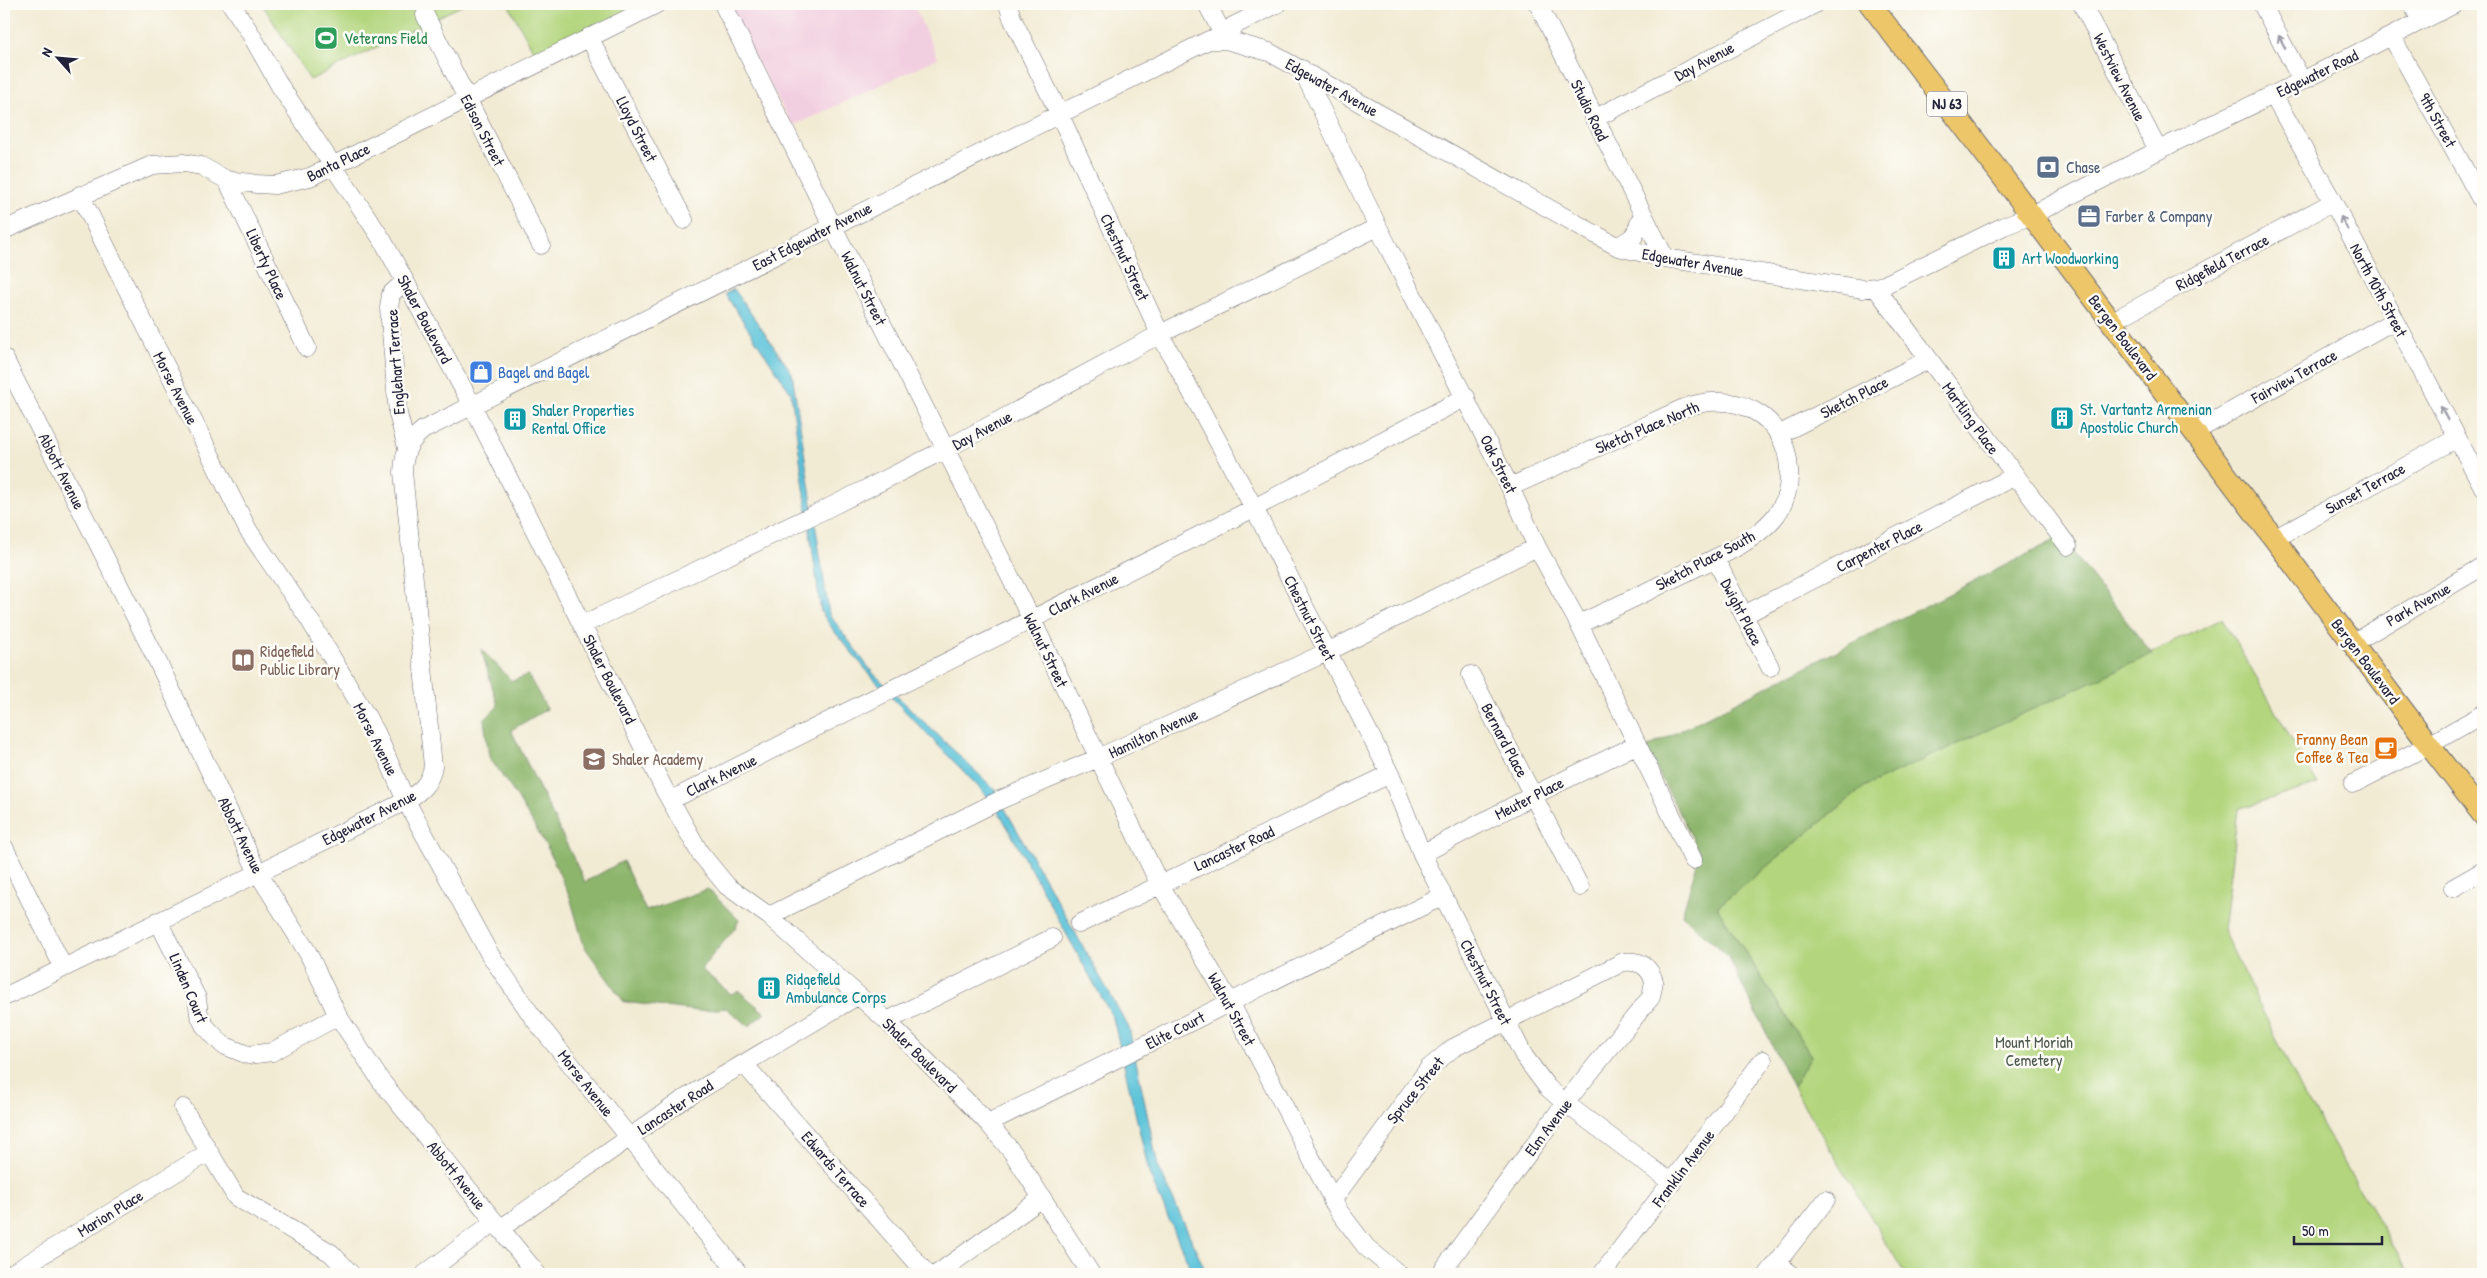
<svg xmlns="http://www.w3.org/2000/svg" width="2487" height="1278" font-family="'Patrick Hand',sans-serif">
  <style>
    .built { fill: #f2cfe0 }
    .green { fill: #b2d57d; stroke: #6a7c5c }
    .forest { fill: #8db66c; stroke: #586c54 }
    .water { fill: #5dc4da; stroke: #40738a }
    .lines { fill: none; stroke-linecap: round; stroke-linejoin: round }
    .minor-casing { stroke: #6b6871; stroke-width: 19 }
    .major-casing { stroke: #6b6871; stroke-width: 23 }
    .minor { stroke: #fff; stroke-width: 18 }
    .major { stroke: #ecc669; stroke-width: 21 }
    .oneway { stroke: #9c9ca7 }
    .labels { text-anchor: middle; stroke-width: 5; stroke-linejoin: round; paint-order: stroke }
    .shield { fill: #fdfcf7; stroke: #646373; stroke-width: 1 }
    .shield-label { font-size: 15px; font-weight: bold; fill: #22223b }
    .leisure-label { font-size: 16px; fill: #27864d; stroke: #fdfcf7; text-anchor: start }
    .street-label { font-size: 16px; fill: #22223b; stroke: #fdfcf7 }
    .service-label { font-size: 16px; fill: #4e5e75; stroke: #fdfcf7; text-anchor: start }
    .culture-label { font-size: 16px; fill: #0d838f; stroke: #fdfcf7; text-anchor: start }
    .shop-label { font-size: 16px; fill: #366cbe; stroke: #fdfcf7; text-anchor: start }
    .education-label { font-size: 16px; fill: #785e54; stroke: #fdfcf7; text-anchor: start }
    .food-label { font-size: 16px; fill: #c56008; stroke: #fdfcf7; text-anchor: end }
    .park-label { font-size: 16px; fill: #4d584f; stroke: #fdfcf7 }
  </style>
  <rect width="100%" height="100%" fill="#fdfcf7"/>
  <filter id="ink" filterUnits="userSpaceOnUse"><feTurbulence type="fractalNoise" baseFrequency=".02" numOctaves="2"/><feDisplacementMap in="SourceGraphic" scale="10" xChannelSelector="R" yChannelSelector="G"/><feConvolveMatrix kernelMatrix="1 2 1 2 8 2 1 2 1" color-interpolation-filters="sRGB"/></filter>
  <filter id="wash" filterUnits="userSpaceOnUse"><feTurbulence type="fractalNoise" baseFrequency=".0096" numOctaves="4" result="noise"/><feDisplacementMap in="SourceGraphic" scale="20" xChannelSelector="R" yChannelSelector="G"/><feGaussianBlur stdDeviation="1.12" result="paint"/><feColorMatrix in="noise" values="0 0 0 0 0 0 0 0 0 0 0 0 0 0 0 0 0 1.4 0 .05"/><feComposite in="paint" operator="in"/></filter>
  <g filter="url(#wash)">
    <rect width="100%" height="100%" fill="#f2ebd4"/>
    <path class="built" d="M725 4H913L938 58 793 126Z"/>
    <path class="green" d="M262 4H465L310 80Z
      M508 4H659L549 60 533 50Z
      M2222 619 2318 784 2238 809 2223 931 2303 1093 2410 1274H1905L1793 1087 1811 1056 1717 907 1864 787Z"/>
    <path class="forest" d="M2061 537 2152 654 1864 787 1717 907 1811 1056 1793 1087 1728 956 1682 915 1700 853 1646 748Z
      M481 649 512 681 528 675 547 709 511 730 585 882 623 861 646 911 708 889 739 920 736 927 701 969 731 994 739 991 765 1013 749 1026 726 1008 699 1011 624 1002 584 946 570 897 547 847 517 797 489 757 484 720 498 706Z"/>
    <path class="water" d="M734 289 792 373 829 614 872 672 994 789 1000 800 1129 1028 1158 1166 1207 1274H1193L1150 1176 1113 1018 994 803 871 676 834 631 821 612 791 393 725 294Z"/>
  </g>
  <g filter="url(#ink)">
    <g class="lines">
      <g class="minor-casing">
        <path id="minor" d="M231 4 249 31 280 86 383 241 405 281 472 405 664 789 700 853 727 886 769 916 887 1021 988 1123 1013 1153 1091 1274
          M723 4 832 225 1032 620 1159 883 1230 1002 1338 1210 1366 1247 1399 1274
          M1008 4 1012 18 1059 113 1160 334 1254 508 1390 774 1422 854 1524 1056 1547 1087 1565 1103 1672 1183
          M1207 4 1226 40
          M1538 4 1665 258
          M2082 4 2158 150
          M2262 4 2302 81
          M2412 4 2421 21
          M425 15 541 245
          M589 37 684 220
          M2392 37 2483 203
          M1226 40 1233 26 1277 4
          M1302 69 1378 227 1510 487 1537 547 1579 624 1693 860
          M2273 95 2333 202 2483 487
          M1594 119 1815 4
          M227 180 307 348
          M80 195 248 530 309 619 376 732 406 801 489 953 532 1016 739 1274
          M4 230 152 165 184 163 201 166 227 180 257 184 275 185 310 177 657 4
          M1618 247 1634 236 1642 217
          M405 281 391 294 389 308 398 414 407 448
          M1876 288 2068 546
          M2111 322 2333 202
          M4 358 156 658 258 873 308 953 338 1016 381 1081 537 1274
          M2194 432 2395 320
          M1780 434 1928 360
          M1510 487 1684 408C1733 389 1787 414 1789 470 1790 488 1785 505 1773 519 1752 543 1717 557 1689 571 1652 589 1616 607 1579 624
          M2274 539 2457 438
          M1715 558 1770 667
          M1744 615 2015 476
          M582 625 824 510 946 449 1160 334 1378 227
          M2353 643 2483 566
          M1471 675 1580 887
          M2353 784 2429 745 2483 714
          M671 800 1254 508 1466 397
          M4 847 63 967
          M1422 854 1534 795 1636 745
          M2453 888 2483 871
          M769 916 1000 800 1098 758 1327 652 1537 547
          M158 921 197 998 199 1014 204 1025 223 1045 248 1055 272 1052 338 1016
          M1079 924 1390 774
          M4 997 406 801C421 791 430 784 433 766L403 472C404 453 408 442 423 430L1209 40H1226L1269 52 1618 247 1665 258 1863 289 1884 285 2004 226 2032 215 2173 143 2302 81 2455 4
          M887 1021 1052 938
          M744 1064 927 1274
          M183 1108 236 1197 331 1253 351 1274
          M988 1123 1443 896
          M1332 1201 1429 1068 1453 1048 1623 962C1639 960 1649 966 1654 981L1651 997 1565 1103 1440 1274
          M500 1229 681 1101 857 996
          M1777 1263 1791 1274
          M11 1274 209 1152
          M425 1274 494 1222
          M937 1274 1042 1198
          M1602 1274 1763 1060
          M1768 1274 1826 1200"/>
      </g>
      <g class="major-casing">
        <path id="major" d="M1870 4 1999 172 2429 745 2483 815"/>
      </g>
      <use href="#minor" class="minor"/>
      <use href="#major" class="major"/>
    </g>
    <defs><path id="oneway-shaft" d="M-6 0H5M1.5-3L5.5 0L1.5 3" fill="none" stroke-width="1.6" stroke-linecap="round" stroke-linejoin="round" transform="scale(1.25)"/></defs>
    <g class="oneway">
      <use href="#oneway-shaft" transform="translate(2282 42) rotate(-117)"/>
      <use href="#oneway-shaft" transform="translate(2344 223) rotate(-118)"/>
      <use href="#oneway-shaft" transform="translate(2444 413) rotate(-118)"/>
    </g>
  </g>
  <defs>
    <g id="stadium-square" transform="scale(1.25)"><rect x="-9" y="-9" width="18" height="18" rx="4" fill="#2e9e5b" stroke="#fdfcf7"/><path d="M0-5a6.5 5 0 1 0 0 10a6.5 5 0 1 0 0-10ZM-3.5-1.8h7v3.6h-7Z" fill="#fff"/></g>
    <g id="bank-square" transform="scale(1.25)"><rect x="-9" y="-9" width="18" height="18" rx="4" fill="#5c6f8a" stroke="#fdfcf7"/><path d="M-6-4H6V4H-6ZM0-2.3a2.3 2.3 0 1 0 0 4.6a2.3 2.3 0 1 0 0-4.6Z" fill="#fff"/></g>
    <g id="office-square" transform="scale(1.25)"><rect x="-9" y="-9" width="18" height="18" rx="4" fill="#5c6f8a" stroke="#fdfcf7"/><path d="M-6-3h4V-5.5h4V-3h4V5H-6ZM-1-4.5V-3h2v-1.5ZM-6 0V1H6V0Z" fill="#fff"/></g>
    <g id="building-square" transform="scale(1.25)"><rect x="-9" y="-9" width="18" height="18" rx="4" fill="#0f9aa8" stroke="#fdfcf7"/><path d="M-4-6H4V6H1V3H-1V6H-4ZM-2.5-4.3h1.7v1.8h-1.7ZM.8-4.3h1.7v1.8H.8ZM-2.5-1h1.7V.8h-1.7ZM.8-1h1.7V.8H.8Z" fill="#fff"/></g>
    <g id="shop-square" transform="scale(1.25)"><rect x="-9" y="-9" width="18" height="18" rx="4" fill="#3f7fe0" stroke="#fdfcf7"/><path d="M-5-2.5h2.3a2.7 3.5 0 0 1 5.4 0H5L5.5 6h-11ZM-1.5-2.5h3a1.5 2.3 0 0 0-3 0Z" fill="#fff"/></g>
    <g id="library-square" transform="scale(1.25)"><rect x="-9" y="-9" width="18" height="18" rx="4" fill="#8d6e63" stroke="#fdfcf7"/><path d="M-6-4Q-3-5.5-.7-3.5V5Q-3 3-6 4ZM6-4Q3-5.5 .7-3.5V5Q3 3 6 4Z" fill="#fff"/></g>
    <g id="cafe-square" transform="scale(1.25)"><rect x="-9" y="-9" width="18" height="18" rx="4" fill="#e8710a" stroke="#fdfcf7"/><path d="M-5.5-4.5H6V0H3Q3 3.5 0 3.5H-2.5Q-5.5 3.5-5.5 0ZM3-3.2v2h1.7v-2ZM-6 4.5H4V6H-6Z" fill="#fff"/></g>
    <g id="school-square" transform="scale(1.25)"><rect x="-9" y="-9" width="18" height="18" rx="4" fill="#8d6e63" stroke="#fdfcf7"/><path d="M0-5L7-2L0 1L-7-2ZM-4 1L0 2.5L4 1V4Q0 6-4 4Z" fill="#fff"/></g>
  </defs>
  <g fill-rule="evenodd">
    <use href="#stadium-square" x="326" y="38"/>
    <use href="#bank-square" x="2048" y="167"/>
    <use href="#office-square" x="2089" y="216"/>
    <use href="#building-square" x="2004" y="258"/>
    <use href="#shop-square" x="481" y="372"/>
    <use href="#building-square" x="2062" y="418"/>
    <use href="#building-square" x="515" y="419"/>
    <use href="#library-square" x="243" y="660"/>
    <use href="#cafe-square" x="2386" y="748"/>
    <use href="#school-square" x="594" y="759"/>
    <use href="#building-square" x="769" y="988"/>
  </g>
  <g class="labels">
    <rect class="shield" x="1927" y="91.5" width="40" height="25" rx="4"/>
    <g class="shield-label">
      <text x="1947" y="109">NJ 63</text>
    </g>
    <g class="leisure-label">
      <text x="344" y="44">Veterans Field</text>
    </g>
    <g class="street-label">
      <text transform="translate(1704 61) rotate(-28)" y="6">Day Avenue</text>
      <text transform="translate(2317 73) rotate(-26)" y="6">Edgewater Road</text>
      <text transform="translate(2120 77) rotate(63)" y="6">Westview Avenue</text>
      <text transform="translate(1332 87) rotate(29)" y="6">Edgewater Avenue</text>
      <text transform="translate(1590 110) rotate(64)" y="6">Studio Road</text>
      <text transform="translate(2438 120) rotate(61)" y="6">9th Street</text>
      <text transform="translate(637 129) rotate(63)" y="6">Lloyd Street</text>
      <text transform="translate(483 130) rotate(63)" y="6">Edison Street</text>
      <text transform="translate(338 162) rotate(-26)" y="6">Banta Place</text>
      <text transform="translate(812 236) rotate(-27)" y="6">East Edgewater Avenue</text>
      <text transform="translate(1125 257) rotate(65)" y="6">Chestnut Street</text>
      <text transform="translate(1693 262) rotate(10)" y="6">Edgewater Avenue</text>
      <text transform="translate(2222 262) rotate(-28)" y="6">Ridgefield Terrace</text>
      <text transform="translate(267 264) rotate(65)" y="6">Liberty Place</text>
      <text transform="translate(864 288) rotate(63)" y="6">Walnut Street</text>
      <text transform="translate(2379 290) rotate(62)" y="6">North 10th Street</text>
      <text transform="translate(425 319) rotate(62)" y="6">Shaler Boulevard</text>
      <text transform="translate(2123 337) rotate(53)" y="6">Bergen Boulevard</text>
      <text transform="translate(395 362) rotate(-94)" y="6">Englehart Terrace</text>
      <text transform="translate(2294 376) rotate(-29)" y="6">Fairview Terrace</text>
      <text transform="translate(176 388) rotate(63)" y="6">Morse Avenue</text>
      <text transform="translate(1854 397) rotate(-27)" y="6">Sketch Place</text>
      <text transform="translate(1971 418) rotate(54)" y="6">Martling Place</text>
      <text transform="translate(1647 427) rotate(-23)" y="6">Sketch Place North</text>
      <text transform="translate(982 430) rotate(-28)" y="6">Day Avenue</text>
      <text transform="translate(1499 464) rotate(64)" y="6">Oak Street</text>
      <text transform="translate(62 471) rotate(63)" y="6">Abbott Avenue</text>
      <text transform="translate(2365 488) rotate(-29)" y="6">Sunset Terrace</text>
      <text transform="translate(1879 546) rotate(-27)" y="6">Carpenter Place</text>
      <text transform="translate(1705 560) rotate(-28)" y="6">Sketch Place South</text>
      <text transform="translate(1083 594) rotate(-27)" y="6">Clark Avenue</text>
      <text transform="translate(2418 604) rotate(-30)" y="6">Park Avenue</text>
      <text transform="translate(1742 612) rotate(63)" y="6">Dwight Place</text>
      <text transform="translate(1310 618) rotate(63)" y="6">Chestnut Street</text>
      <text transform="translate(1046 650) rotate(64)" y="6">Walnut Street</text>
      <text transform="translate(2366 661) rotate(53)" y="6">Bergen Boulevard</text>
      <text transform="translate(610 679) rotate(63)" y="6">Shaler Boulevard</text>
      <text transform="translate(1153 733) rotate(-25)" y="6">Hamilton Avenue</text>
      <text transform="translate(376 739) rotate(63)" y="6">Morse Avenue</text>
      <text transform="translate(1505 740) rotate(62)" y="6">Bernard Place</text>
      <text transform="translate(721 775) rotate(-26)" y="6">Clark Avenue</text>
      <text transform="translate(1529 798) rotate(-27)" y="6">Meuter Place</text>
      <text transform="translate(369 817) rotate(-27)" y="6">Edgewater Avenue</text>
      <text transform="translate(241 835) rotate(64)" y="6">Abbott Avenue</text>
      <text transform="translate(1234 848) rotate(-25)" y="6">Lancaster Road</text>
      <text transform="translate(1486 982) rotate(63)" y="6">Chestnut Street</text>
      <text transform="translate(189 988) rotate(67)" y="6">Linden Court</text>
      <text transform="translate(1232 1009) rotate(61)" y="6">Walnut Street</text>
      <text transform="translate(1175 1030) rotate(-27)" y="6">Elite Court</text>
      <text transform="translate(920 1055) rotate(45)" y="6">Shaler Boulevard</text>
      <text transform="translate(586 1083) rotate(52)" y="6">Morse Avenue</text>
      <text transform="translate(1415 1090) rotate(-51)" y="6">Spruce Street</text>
      <text transform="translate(675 1107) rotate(-33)" y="6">Lancaster Road</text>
      <text transform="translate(1548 1127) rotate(-53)" y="6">Elm Avenue</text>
      <text transform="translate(1683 1168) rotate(-53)" y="6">Franklin Avenue</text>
      <text transform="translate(836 1169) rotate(49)" y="6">Edwards Terrace</text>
      <text transform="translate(457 1175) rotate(51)" y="6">Abbott Avenue</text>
      <text transform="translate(110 1213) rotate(-32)" y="6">Marion Place</text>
    </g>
    <g class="service-label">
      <text x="2066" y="173">Chase</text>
      <text x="2106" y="222">Farber &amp; Company</text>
    </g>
    <g class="culture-label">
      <text x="2022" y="264">Art Woodworking</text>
      <text x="2080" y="415">St. Vartantz Armenian<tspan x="2080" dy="18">Apostolic Church</tspan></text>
      <text x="532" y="416">Shaler Properties<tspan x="532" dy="18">Rental Office</tspan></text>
      <text x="786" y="985">Ridgefield<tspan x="786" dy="18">Ambulance Corps</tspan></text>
    </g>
    <g class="shop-label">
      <text x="498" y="378">Bagel and Bagel</text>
    </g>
    <g class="education-label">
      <text x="260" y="657">Ridgefield<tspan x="260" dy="18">Public Library</tspan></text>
      <text x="612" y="765">Shaler Academy</text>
    </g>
    <g class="food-label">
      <text x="2368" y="745">Franny Bean<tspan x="2368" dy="18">Coffee &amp; Tea</tspan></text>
    </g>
    <g class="park-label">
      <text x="2034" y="1048">Mount Moriah<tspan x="2034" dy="18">Cemetery</tspan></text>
    </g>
  </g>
  <rect width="2487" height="1278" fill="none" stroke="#fdfcf7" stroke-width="20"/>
  <g transform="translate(58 58) rotate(297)" stroke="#fdfcf7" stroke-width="4" paint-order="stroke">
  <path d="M0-4L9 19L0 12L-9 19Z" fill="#22223b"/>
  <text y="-8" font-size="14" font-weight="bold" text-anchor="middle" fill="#22223b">N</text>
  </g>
  <path d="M2294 1236v8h88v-8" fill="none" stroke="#22223b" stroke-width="2.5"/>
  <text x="2302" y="1236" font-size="15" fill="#22223b" stroke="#fdfcf7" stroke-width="4" paint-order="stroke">50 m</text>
</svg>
